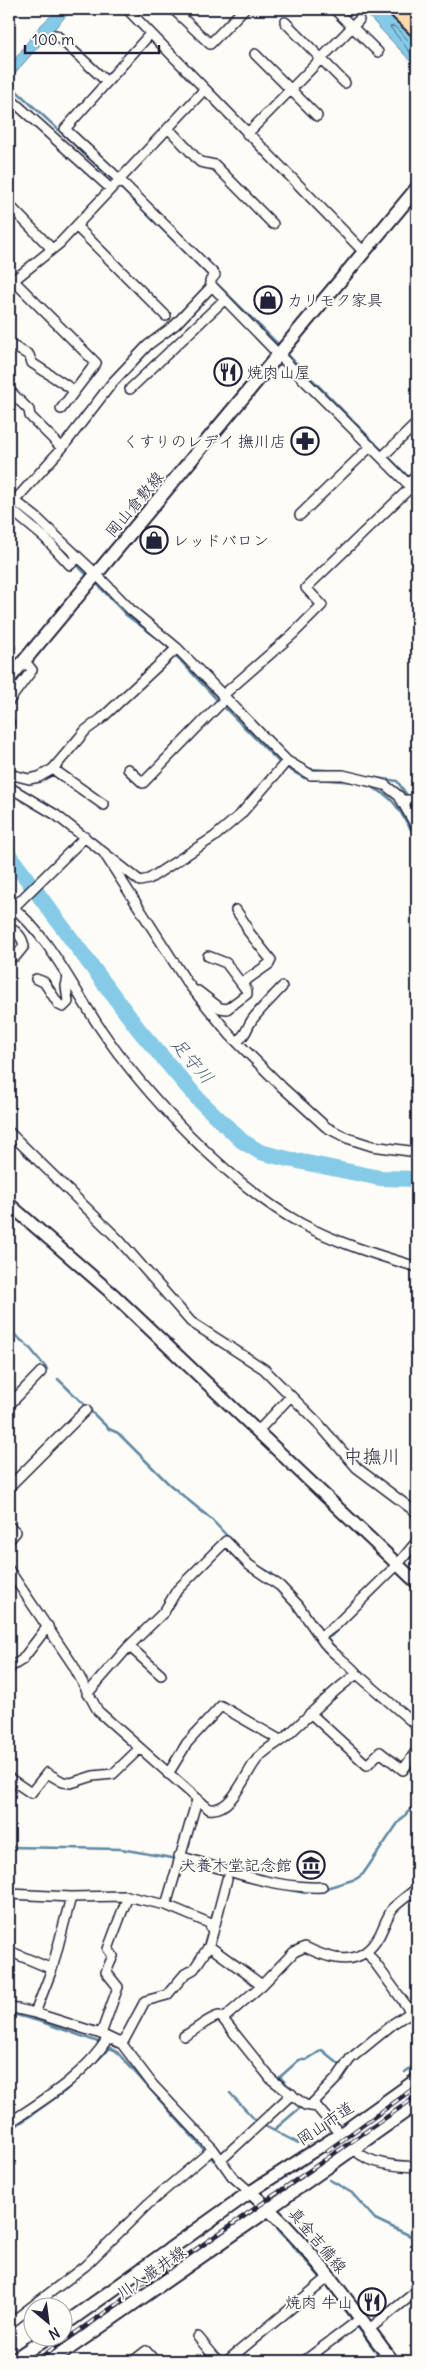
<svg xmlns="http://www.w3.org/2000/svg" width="426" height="2370" font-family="Delius,'Klee One',sans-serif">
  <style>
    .water { fill: #85cbe7; stroke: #5d87a2 }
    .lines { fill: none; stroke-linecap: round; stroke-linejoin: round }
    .shore { stroke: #4a6680; stroke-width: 1 }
    .stream { stroke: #5d87a2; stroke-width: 2.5 }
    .river { stroke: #85cbe7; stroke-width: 16 }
    .minor-casing { stroke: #22223b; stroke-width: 12 }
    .tertiary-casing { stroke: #22223b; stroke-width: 15 }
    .secondary-casing { stroke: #22223b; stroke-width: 16 }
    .primary-casing { stroke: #22223b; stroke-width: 18 }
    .minor { stroke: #fdfcf7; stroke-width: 9 }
    .tertiary { stroke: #fdfcf7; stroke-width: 11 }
    .secondary { stroke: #fdfcf7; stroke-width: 12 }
    .primary { stroke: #fcdcac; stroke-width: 14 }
    .rail-casing { stroke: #22223b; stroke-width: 4.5 }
    .rail { stroke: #fdfcf7; stroke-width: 2.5; stroke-dasharray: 8; stroke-linecap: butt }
    .labels { text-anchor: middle; stroke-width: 4; stroke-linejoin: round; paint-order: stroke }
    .poi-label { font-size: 16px; fill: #22223b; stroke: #fdfcf7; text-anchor: start }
    .street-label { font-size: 16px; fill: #22223b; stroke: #fdfcf7 }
    .water-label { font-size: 18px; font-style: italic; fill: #455d77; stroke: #fdfcf7 }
    .quarter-label { font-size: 19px; fill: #22223b; stroke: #fdfcf7 }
  </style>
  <rect width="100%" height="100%" fill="#fdfcf7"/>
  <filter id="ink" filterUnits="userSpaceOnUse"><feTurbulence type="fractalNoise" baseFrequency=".02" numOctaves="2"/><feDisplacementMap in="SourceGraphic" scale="10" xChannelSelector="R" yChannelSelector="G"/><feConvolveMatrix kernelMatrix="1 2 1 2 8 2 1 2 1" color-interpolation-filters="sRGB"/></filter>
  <g filter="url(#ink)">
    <path class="water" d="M58 9H72L13 75 9 68 37 29Z
      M362 9H383L417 42V68Z"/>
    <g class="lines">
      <path class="shore" d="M417 45 412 44 394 26 390 27 417 61"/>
      <path class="stream" d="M9 84 119 186 210 277
        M214 281 280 346
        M285 352 417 486
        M23 514 42 530
        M76 564 90 578
        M96 583 126 615 163 642 219 702
        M223 706 281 764
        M303 765 311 769 337 771
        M285 767 304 778 354 782
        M364 776 397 781 409 798
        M366 785C398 796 399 814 417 838
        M411 803 417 818
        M9 1330 29 1347 47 1369
        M58 1379 109 1429 118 1433 169 1484 211 1519 233 1542
        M409 1559 417 1550
        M258 1566 271 1573 278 1580
        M326 1638 331 1636 381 1587
        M9 1847 121 1849 177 1859
        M286 1889 305 1893 313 1891
        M323 1889 356 1879 363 1874 398 1823 417 1802
        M9 2013 42 2022 101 2043
        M106 2046 116 2051 214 2161
        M405 2072 417 2063
        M290 2088 280 2077 299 2060H306L322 2050 341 2066
        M230 2093 257 2122 298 2143
        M274 2130 315 2095
        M9 2131 65 2091 110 2048
        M330 2180 352 2193 375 2219 417 2239
        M277 2228 326 2284 383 2361"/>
      <path class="river" d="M9 855 139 1030 198 1099 242 1141 260 1152 288 1159 380 1178 417 1179"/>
      <g class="minor-casing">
        <path id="minor" d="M127 9 364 252
          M173 9 210 44 244 9
          M334 9 378 52
          M285 22 345 83
          M150 34 65 129 120 180 215 275 210 281 212 286
          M56 35 107 82
          M255 54 317 116
          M15 103 111 189
          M168 128 200 162 215 165 273 224
          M247 134 359 20
          M9 205 52 249
          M76 226 166 316
          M10 277 96 363 61 409
          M9 284 60 243 204 90
          M9 344 29 355 32 363 75 391
          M130 389 224 300
          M9 390 29 410 30 416 62 448
          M382 457 417 423
          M408 484 417 475
          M9 496 37 518 91 569 131 610 177 648 287 761 311 775H343L385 785 399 796 417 828
          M9 507 62 448 112 383 148 345 175 325 212 286 280 356 417 493
          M9 508 45 538 70 565 78 557
          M300 515 371 446
          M9 647 10 648
          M222 696 293 634 322 605 306 588 411 487
          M9 701 32 670 24 660
          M9 722V723
          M53 769 104 805
          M128 769 143 783 225 699
          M9 774 29 779 39 777 53 769 86 730 101 719 177 648
          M9 787 56 815 140 881 149 879 214 837 240 815 287 761
          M401 800H417
          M104 853 186 981 230 1035 282 1087 326 1127 347 1138 372 1146 417 1152
          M9 904C49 936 70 983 98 1025 144 1094 228 1183 300 1223 337 1243 377 1255 417 1267
          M13 908 85 837
          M236 910 246 925 248 931 271 960 269 964 242 983
          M9 927C17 932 22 936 24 946L16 956
          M36 979 44 982 59 1005 63 1007 68 1002 66 986 68 977
          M198 991 220 1008 227 1009 247 994V991L226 963 208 956
          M237 1042C249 1031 245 1030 252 1020 261 1008 272 998 282 987
          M9 1132 119 1240 191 1322 264 1369 317 1422 357 1468 417 1513
          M9 1405 41 1372
          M258 1431 291 1396
          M9 1487 86 1410
          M9 1526 16 1532 9 1540
          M417 1541 398 1564 336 1625 320 1637C331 1655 345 1659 357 1674L417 1726
          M9 1570 73 1665 98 1711 209 1809C231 1813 244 1777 255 1762 264 1748 279 1744 290 1733 312 1713 332 1691 357 1674
          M129 1646 161 1675
          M9 1668 22 1660 48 1626
          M87 1694 129 1646 164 1612 177 1590 226 1541 249 1565 280 1586 298 1605 320 1637
          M310 1713 367 1765 380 1752 403 1770 417 1750
          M168 1774 187 1743 221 1706 280 1740
          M9 1778 31 1793 47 1773 63 1782 71 1783 93 1776 113 1774 139 1749
          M179 1856C225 1869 274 1889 322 1887
          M9 1894 71 1897 126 1896 166 1905 209 1923 213 1932 209 1946 194 1969 185 1974 167 1995 145 2001 122 2044
          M166 1905 197 1800
          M213 1932 227 1879
          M209 1946 262 1985 223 2019 271 2079 305 2105 317 2107 340 2134
          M9 1951 52 1969
          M262 1985 294 1952 305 1947C333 1961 361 1968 379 1936 384 1927 387 1916 393 1908 400 1901 410 1894 417 1888
          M9 2007 35 2013 101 2034 122 2044 153 2085 213 2149 232 2176 250 2192
          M35 2013 52 1969 71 1897
          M101 2034 118 1987 106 1972 113 1956 108 1949 128 1896
          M184 2036C195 2031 208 2018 219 2016L223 2019
          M311 2105 337 2078 350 2059 394 2023 411 2012 367 1952
          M9 2123C45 2099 84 2076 108 2038
          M354 2150C372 2165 395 2166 417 2167
          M221 2160 292 2094
          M9 2324 85 2266 148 2204 213 2149
          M368 2330 417 2291
          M198 2337 218 2361
          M133 2361 146 2351 155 2361
          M227 2361 329 2277
          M304 2361 360 2319"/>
      </g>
      <g class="tertiary-casing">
        <path id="tertiary" d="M9 1204 115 1296 417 1583
          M250 2192 340 2134 417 2079
          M269 2209 417 2104"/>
      </g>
      <g class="secondary-casing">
        <path id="secondary" d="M9 679 417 188
          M62 2326 250 2192C306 2240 348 2302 392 2361
          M12 2361 46 2338
          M51 2361 269 2209"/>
      </g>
      <g class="primary-casing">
        <path id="primary" d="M395 9 417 30
          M415 9 417 10"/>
      </g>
      <use href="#minor" class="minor"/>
      <use href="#tertiary" class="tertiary"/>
      <use href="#secondary" class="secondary"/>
      <use href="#primary" class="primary"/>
      <g class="rail-casing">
        <path id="rail" d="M327 2151 417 2086
          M35 2361 417 2096"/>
      </g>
      <use href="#rail" class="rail"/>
    </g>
  </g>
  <defs>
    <g id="shop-ring" transform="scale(1.4375)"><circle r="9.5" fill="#fdfcf7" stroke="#22223b" stroke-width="1.5"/><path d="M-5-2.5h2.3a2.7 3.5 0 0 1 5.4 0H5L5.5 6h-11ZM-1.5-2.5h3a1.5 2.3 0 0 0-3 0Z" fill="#22223b"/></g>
    <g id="restaurant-ring" transform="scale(1.4375)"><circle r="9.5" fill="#fdfcf7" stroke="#22223b" stroke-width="1.5"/><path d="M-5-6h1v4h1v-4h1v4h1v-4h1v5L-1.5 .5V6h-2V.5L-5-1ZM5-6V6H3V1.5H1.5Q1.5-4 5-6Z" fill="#22223b"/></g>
    <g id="pharmacy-ring" transform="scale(1.4375)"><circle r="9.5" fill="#fdfcf7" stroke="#22223b" stroke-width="1.5"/><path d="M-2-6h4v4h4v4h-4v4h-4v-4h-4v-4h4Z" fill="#22223b"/></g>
    <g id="museum-ring" transform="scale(1.4375)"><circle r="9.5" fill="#fdfcf7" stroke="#22223b" stroke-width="1.5"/><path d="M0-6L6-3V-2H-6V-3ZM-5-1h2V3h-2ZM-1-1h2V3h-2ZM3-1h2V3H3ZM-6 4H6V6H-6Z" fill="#22223b"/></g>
  </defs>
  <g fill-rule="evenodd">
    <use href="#shop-ring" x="268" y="300"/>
    <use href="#restaurant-ring" x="228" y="372"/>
    <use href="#pharmacy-ring" x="305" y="441"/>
    <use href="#shop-ring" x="154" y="540"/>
    <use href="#museum-ring" x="311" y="1865"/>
    <use href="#restaurant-ring" x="372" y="2302"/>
  </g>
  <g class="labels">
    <g class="poi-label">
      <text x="287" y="306">カリモク家具</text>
      <text x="247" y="378">焼肉山屋</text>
      <text x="286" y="447" text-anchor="end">くすりのレデイ 撫川店</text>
      <text x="173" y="546">レッドバロン</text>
      <text x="292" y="1871" text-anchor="end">犬養木堂記念館</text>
      <text x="353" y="2308" text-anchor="end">焼肉 牛山</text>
    </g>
    <g class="street-label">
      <text transform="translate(134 504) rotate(-50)" y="6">岡山倉敷線</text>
      <text transform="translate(325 2123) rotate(-34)" y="6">岡山市道</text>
      <text transform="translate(318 2240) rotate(50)" y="6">真金吉備線</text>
      <text transform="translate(151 2272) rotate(-35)" y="6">川入巌井線</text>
    </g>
    <g class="water-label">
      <text transform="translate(192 1061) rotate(49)" y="6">足守川</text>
    </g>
    <g class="quarter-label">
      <text x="372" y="1463">中撫川</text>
    </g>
  </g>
  <rect width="426" height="2370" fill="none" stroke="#fdfcf7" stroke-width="30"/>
  <rect x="15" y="15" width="396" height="2340" fill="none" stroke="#22223b" stroke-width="2" filter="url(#ink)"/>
  <g transform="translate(48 2322) rotate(151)"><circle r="24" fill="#fdfcf7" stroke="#a5a5ac"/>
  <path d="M0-4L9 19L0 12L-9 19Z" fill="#22223b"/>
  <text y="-8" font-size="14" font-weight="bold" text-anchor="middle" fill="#22223b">N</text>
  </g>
  <path d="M25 45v8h134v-8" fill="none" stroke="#22223b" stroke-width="2.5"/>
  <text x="32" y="45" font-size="15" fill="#22223b" stroke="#fdfcf7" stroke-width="4" paint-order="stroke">100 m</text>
</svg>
